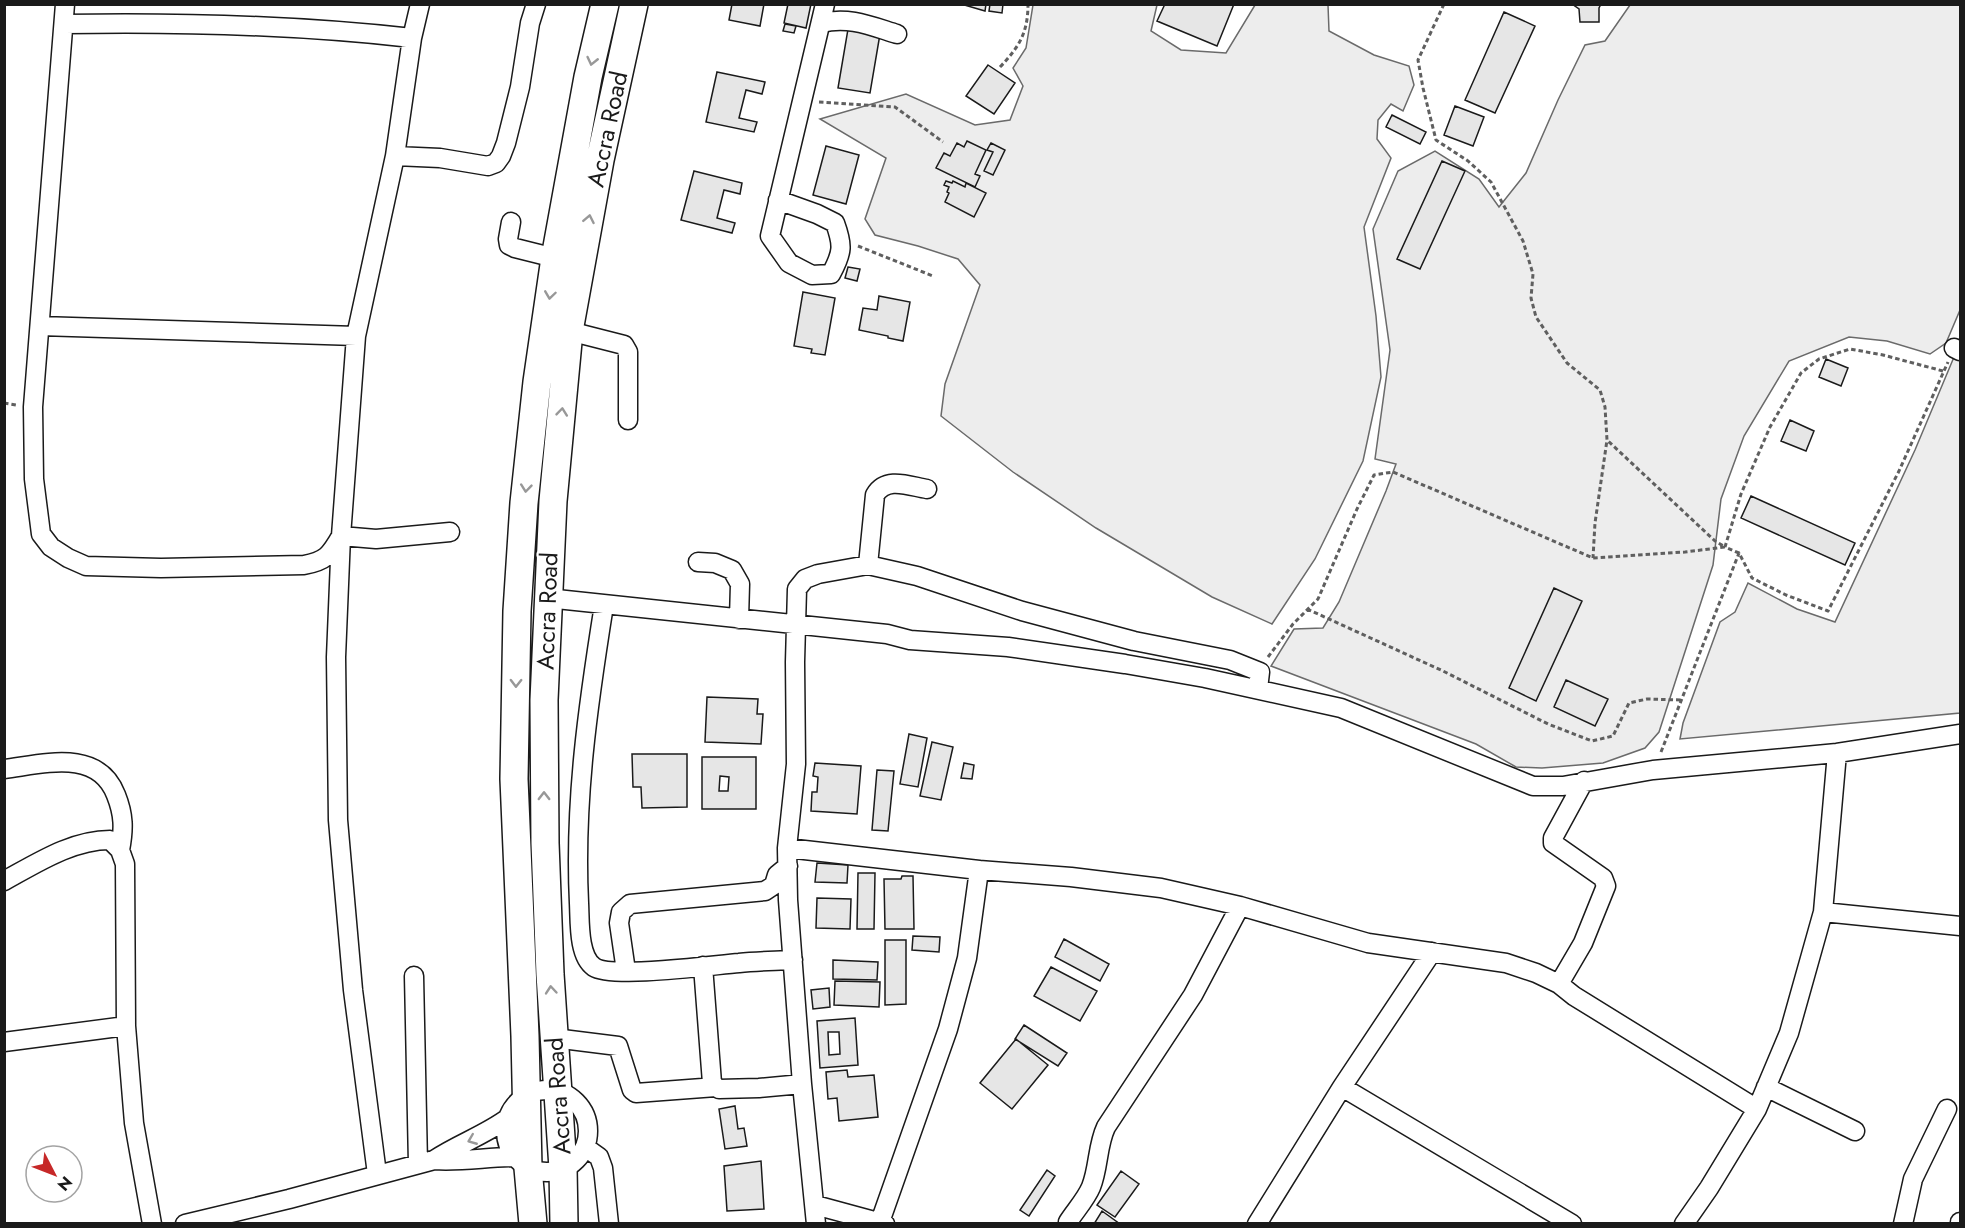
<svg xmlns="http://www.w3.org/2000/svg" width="1965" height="1228" font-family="Jost,sans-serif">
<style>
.built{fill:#ededed;stroke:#6a6a6a;stroke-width:1.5}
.building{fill:#e6e6e6;stroke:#1a1a1a;stroke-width:1.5;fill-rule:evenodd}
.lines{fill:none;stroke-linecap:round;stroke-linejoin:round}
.minor-casing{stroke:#1a1a1a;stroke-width:21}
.highway-casing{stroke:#1a1a1a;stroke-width:30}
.path{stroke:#5f5f5f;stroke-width:3;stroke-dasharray:4.5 3;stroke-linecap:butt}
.minor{stroke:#fff;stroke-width:18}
.highway{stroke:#fff;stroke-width:27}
.oneway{stroke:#989898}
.labels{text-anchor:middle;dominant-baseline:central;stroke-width:4.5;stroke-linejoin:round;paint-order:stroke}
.street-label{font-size:24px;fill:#1a1a1a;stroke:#fff}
</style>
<rect width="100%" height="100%" fill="#fff"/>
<path class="built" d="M1033 5H1157L1151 31 1181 50 1226 53 1255 5H1328L1329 31 1374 55 1409 66 1414 85 1403 111 1391 104 1378 120 1377 139 1391 158 1364 227 1376 316 1381 377 1363 461 1315 559 1272 624 1212 597 1096 528 1013 472 941 416 945 384 980 285 958 259 918 246 875 235 865 219 886 158 820 119 906 94 975 125 1010 120 1023 86 1013 68 1026 48Z
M1630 5H1960V310L1946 343 1930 354 1887 341 1849 337 1789 361 1744 436 1721 499 1713 565 1659 732 1645 748 1603 763 1542 768 1516 767 1476 744 1271 666 1294 629 1323 628 1339 602 1386 491 1396 464 1375 459 1390 350 1373 229 1398 171 1435 151 1479 179 1499 207 1526 173 1558 100 1585 45 1605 41Z
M1960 354V713L1680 739 1683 723 1720 622 1735 612 1748 583 1797 609 1835 622 1915 450 1954 357Z"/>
<path class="building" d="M732 4H764L760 26 729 20Z
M788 4H811L806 28 784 23Z
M961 4H986L985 11Z
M990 4H1003L1002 13 989 11Z
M1165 4H1234L1217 46 1157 21Z
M1572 4H1601L1599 8V22H1580L1579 9Z
M1504 12 1535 26 1495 113 1465 100Z
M785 24 796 26 794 33 783 31Z
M848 29 880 34 870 93 838 88Z
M988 65 1015 83 994 114 966 96Z
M717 72 765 82 762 94 746 90 739 118 757 122 754 132 706 122Z
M1455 106 1484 117 1473 146 1444 135Z
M1392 115 1426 132 1420 144 1386 127Z
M967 141 986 150 975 174 980 176 975 187 936 168 944 153 950 156 957 143 964 147Z
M991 143 1005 150 993 175 984 171 993 152 987 150Z
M826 146 859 155 846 204 813 195Z
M1442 161 1465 171 1420 269 1397 259Z
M694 171 742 183 740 194 724 190 717 218 735 223 732 233 681 220Z
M946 181 952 183 953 181 965 187 966 183 986 193 974 217 945 202 949 193 947 192 949 187 944 185Z
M848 267 860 269 857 281 845 278Z
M803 292 835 298 825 355 811 353 812 349 794 346Z
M879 296 910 302 903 341 888 338V336L859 330 863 308 877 310Z
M1826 359 1848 368 1841 386 1819 377Z
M1790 420 1814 431 1806 451 1781 441Z
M1751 496 1855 543 1845 565 1741 518Z
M1554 588 1582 601 1536 701 1509 688Z
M1566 680 1608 699 1595 726 1554 707Z
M707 697 758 699 757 714H763L761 744 705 742Z
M909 734 927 738 918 787 900 784Z
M932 742 953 747 941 800 920 796Z
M632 754H687V807L642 808 641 787H633Z
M702 757H756V809H702ZM720 776 729 777 728 791H719Z
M815 763 861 766 857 814 811 811 812 792H817L818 777 813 776Z
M964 763 974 765 972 779 961 778Z
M877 770 894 771 888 831 872 830Z
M817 863 848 865 847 883 815 882Z
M858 873H875L874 929H857Z
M902 876H913L914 929H885L884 879H901Z
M817 898 851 899 850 929 816 928Z
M913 936 940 937 939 952 912 950Z
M1064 939 1109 964 1100 981 1055 957Z
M885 940H906V1004L885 1005Z
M833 960 878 962 877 980 833 979Z
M1051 967 1097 991 1080 1021 1034 996Z
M835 981 880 982 879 1007 834 1005Z
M829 988 830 1007 813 1009 811 990Z
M855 1018 858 1065 820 1068 817 1021ZM828 1032H839L840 1054 829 1055Z
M1024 1025 1067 1053 1058 1066 1015 1039Z
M1016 1039 1048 1065 1012 1109 980 1083Z
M847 1070 848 1077 874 1075 878 1117 839 1121 837 1098 828 1099 826 1072Z
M735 1106 738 1129 744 1128 747 1146 725 1149 719 1109Z
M761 1161 764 1209 727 1211 724 1166Z
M1047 1170 1055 1176 1029 1216 1020 1210Z
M1121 1171 1139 1184 1115 1217 1097 1205Z
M1102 1211 1120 1224H1094Z"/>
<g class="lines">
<defs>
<path id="minor" d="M65 4 33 407 34 479 41 534 51 547 68 558 86 566 161 568 304 565C326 561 330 555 341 536L356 336 395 156 412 38 420 4
M821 23C849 16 871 26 897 34
M64 24C180 22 296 25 412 38
M395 156 440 158 488 166 496 163 501 156 506 143 520 87 530 23 536 4
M778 200 817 214 835 223C843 245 843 252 831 274L812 275 789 263 770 236 825 4
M511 222 508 239 509 245 515 248 555 258
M40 326 356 336
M569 331 624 345 628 352V420
M1954 348 1960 351
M698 562 715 563 732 570 740 584 739 619
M868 565 875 495C886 476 909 486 927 489
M547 598 887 634 910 640 1008 647 1125 664 1205 678 1341 708 1533 786H1563L1653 770 1837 753 1960 734
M604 605C588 705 574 802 579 903 580 921 578 956 594 967 612 979 713 965 739 963 757 961 775 961 793 960
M4 769C44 764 98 748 116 795 124 815 124 829 120 850
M787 848 979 870 1071 877 1161 888 1240 906 1368 943 1506 963 1536 973 1559 984 1574 996 1757 1109
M4 881C37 863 72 840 110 840L120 850 125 864 126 1026 134 1123 152 1224
M1823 912 1960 926
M703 966 712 1083 716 1087
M626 971 619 923 621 912 630 904 765 891 774 885 777 875 788 866
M414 976 418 1164
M1559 984 1583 943 1606 886 1603 878 1553 843V838L1584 781
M554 1038 618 1046 632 1090 636 1093 716 1087 719 1089 759 1088 802 1084
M4 1042 126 1026
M1342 1087 1572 1224
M1766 1087 1855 1131
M506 1131a41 41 0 1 1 82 0a41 41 0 1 1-82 0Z
M585 1147 599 1157 603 1168 609 1224
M434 1160C458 1144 485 1135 508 1118
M377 1174 353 990 338 820 336 657 341 536 376 539 450 532
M815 1205 885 1224
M880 1222 948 1029 967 958 979 870
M1068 1222C1075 1211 1086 1199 1091 1187 1099 1167 1097 1146 1106 1127L1193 995 1240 906
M185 1224 289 1199 434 1160C461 1162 488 1157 515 1157
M816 1224 802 1084 788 900 787 848 796 764 795 662 797 589 805 579 818 574 868 565 917 576 1022 611 1134 641 1230 660 1260 672 1258 689
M1257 1224 1342 1087 1432 952
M1684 1224 1709 1188 1757 1109 1789 1033 1823 912 1837 753
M1903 1224 1913 1179 1947 1109
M1960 1224V1222"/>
<path id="highway" d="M533 1224 528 1168 525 1036 514 779 517 611 524 503 537 382 555 258 588 77 605 4
M564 1224 563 1168 550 974 545 843 544 700 553 501 569 331 600 160 634 4"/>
</defs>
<use href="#minor" class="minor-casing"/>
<use href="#highway" class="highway-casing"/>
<path class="path" d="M1444 4 1418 60 1423 88 1436 140 1468 161 1491 182 1523 241 1533 274 1531 298 1536 317 1567 363 1600 390 1605 407 1607 440 1595 523 1593 558
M1000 67C1019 47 1028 33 1028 4
M819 102 895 107 943 142
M858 246 933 276
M1943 371 1883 355 1850 349 1819 359 1801 373 1770 427 1741 494 1725 547 1739 553 1752 578 1786 595 1828 611 1899 471 1948 362
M4 403 16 405
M1307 609 1443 671 1548 724 1592 741 1613 736 1629 703 1647 699 1681 700
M1268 657 1293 624 1318 599 1357 509 1374 475 1393 472 1593 558 1685 552 1725 547 1715 541 1607 440
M1661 752 1739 553"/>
<use href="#minor" class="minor"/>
<use href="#highway" class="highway"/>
</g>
<defs><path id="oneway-chevron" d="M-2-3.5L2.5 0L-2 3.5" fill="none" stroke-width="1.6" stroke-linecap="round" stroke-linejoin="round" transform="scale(1.5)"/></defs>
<g class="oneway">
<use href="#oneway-chevron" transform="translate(592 61) rotate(103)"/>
<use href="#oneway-chevron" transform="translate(589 219) rotate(-79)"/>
<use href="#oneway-chevron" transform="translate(550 295) rotate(98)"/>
<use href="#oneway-chevron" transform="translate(562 412) rotate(-84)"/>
<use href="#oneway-chevron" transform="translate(526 488) rotate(96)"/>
<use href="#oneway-chevron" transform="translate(516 683) rotate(91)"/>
<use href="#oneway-chevron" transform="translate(544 796) rotate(-90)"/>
<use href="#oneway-chevron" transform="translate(551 990) rotate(-95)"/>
<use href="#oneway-chevron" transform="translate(472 1140) rotate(158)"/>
</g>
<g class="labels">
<g class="street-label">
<text transform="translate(607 129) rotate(-78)">Accra Road</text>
<text transform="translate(547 611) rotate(-88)">Accra Road</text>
<text transform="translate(558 1096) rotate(-94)">Accra Road</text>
</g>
</g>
<rect width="1965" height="1228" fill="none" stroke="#1a1a1a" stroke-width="12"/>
<g transform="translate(54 1174) rotate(132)"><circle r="28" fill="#ffffff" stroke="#a3a3a3" stroke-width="1.5"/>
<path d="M0-4.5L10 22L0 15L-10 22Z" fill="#c62828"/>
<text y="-9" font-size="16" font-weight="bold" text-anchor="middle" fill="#1a1a1a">N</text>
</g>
</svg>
